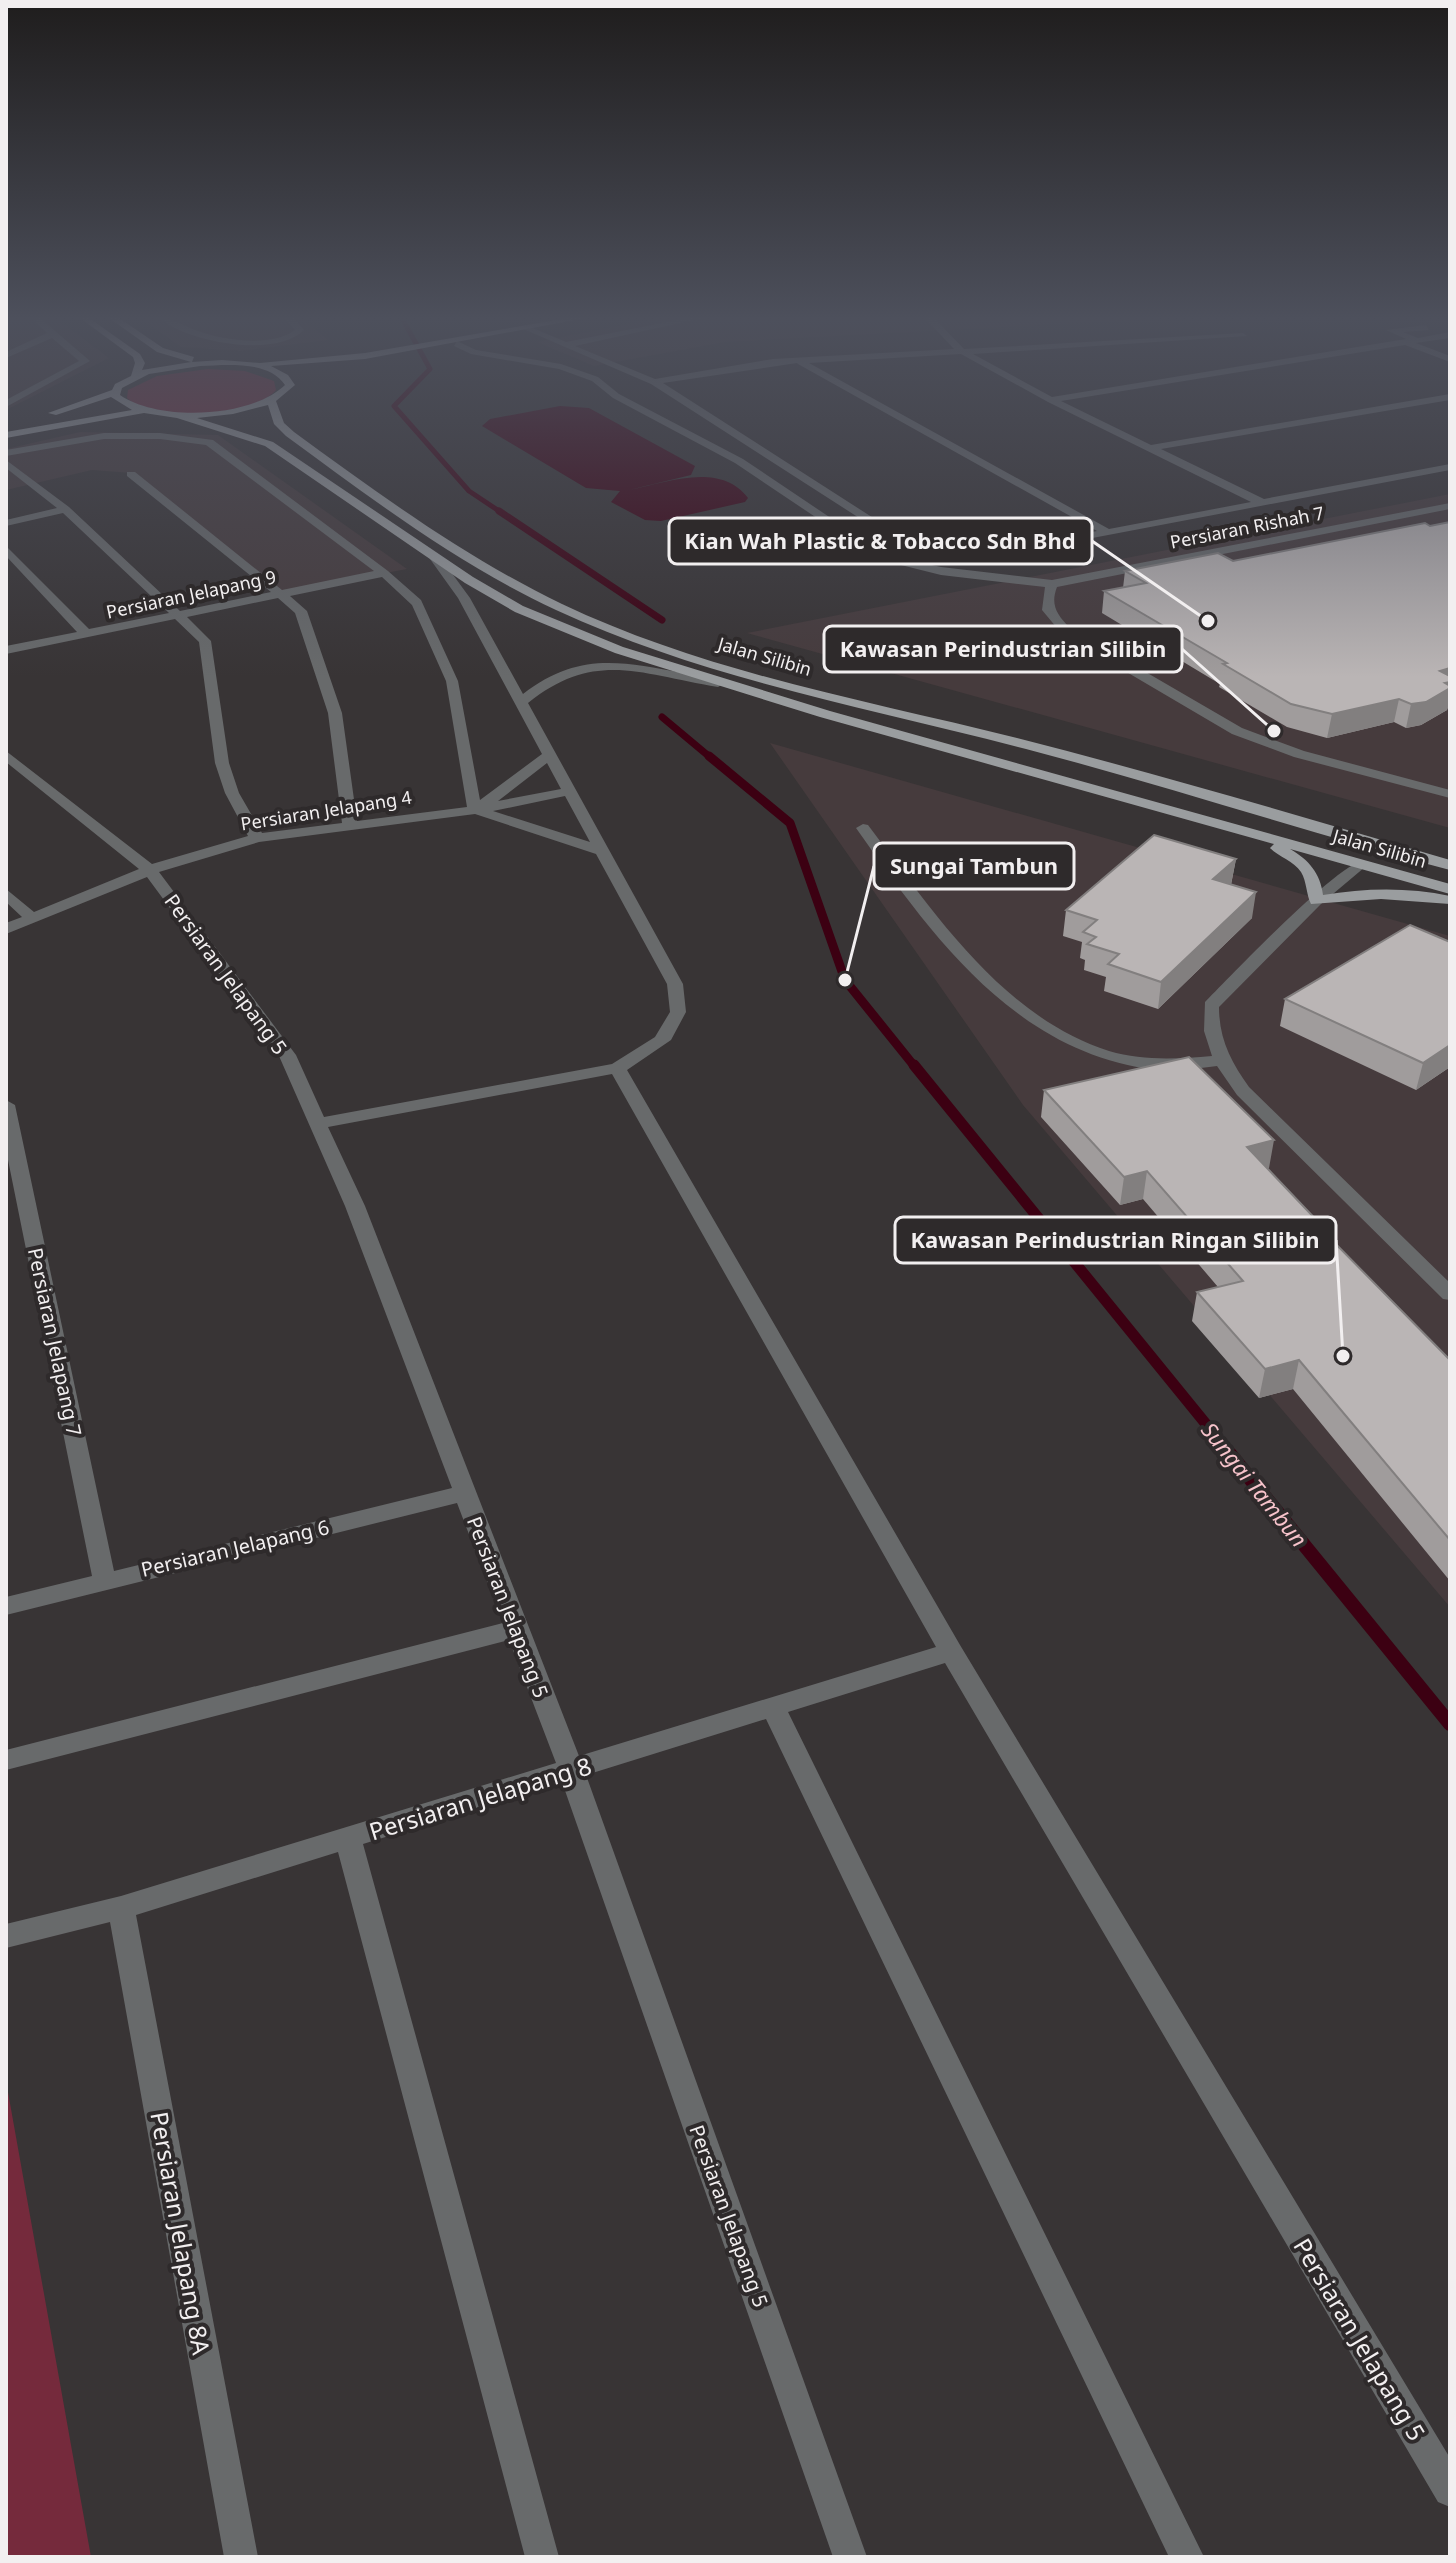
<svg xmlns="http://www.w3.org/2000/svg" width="1456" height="2563" font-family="'Noto Sans',sans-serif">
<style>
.built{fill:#463b3d}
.green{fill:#752a3c}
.water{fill:#3c0012}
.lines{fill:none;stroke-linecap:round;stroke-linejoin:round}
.stream-far4{stroke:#3c0012;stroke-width:5}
.stream-far3{stroke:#3c0012;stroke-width:7}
.stream-far2{stroke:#3c0012;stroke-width:9}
.stream-far1{stroke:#3c0012;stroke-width:11}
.stream{stroke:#3c0012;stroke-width:14}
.minor{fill:#686a6b;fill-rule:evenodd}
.major{fill:#9a9d9f;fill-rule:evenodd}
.wall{fill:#a09c9c}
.shaded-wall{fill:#827f7f}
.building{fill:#bab5b5;stroke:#827f7f;stroke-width:2}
.labels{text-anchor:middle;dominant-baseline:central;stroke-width:8;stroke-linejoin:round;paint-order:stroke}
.far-street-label{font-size:18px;fill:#f2eff0;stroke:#2e2a2b}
.street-label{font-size:20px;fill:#f2eff0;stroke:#2e2a2b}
.water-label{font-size:22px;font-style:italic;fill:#f7c3cb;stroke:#2e2a2b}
.near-street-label{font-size:24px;fill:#f2eff0;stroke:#2e2a2b}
.leader{fill:none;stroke:#f2eff0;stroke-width:3}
.callout-dot{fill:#f2eff0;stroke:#2e2a2b;stroke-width:3}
.callout{fill:#2e2a2b;stroke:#f2eff0;stroke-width:3}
.callout-label{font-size:22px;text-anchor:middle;font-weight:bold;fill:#f2eff0}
</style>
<rect width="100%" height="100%" fill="#383435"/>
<path class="built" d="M6 318H56L109 358 6 410Z
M140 318H302L328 340 241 351 181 347Z
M659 318H1170L725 342 594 366 537 342Z
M80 432 218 435 407 569 274 594 131 473 92 470 6 490V449Z
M1450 494V828L747 633Z
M770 743 1450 936V1607L1023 1105Z"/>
<path class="green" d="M208 369 245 371 274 381 276 390C254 417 153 422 127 398L128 390 157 376Z
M6 2081 91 2557H6Z"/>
<path class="water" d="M560 406 589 408 695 466 691 475 629 490C666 483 720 461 748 498L745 502 661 521 645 520 611 502 620 491 586 488 482 426 490 419Z"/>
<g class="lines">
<path class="stream-far4" d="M402 318 430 369 394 406 469 491 502 513"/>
<path class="stream-far3" d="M499 511 662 620
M662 717 711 758"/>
<path class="stream-far2" d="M709 756 790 823 845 980 915 1067"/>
<path class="stream-far1" d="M914 1065 1232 1456"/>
<path class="stream" d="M1230 1454 1450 1724"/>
<path class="minor" d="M31 318H40L90 361 6 407V400L79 361 52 338 6 358V352L47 333Z
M159 318C172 318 182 325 195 330 222 340 270 348 295 330L285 318H294L304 330C275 359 187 342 159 318Z
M687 318H703L575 346 655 379 773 359 954 349 925 318H934L964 349 1243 333 1247 336 973 354 1052 397 1406 339 1386 330 1426 325 1429 330 1403 332 1418 338 1450 332V338L1416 343 1450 356V362L1405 345 1061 401 1151 445 1450 394V400L1161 449 1264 499 1450 464V470L977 560H941L909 550 651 384 521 328 528 326 566 342ZM961 354 1048 402 1251 502 1109 529 809 363ZM797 363 798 364 1097 531C1038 542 975 564 917 546L663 383Z
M457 341 476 350 561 364 598 377 619 394 743 459 874 547 905 559 941 567 1052 580 1450 503V509L1057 587C1050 605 1057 615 1070 628L1242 728 1304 751 1450 790V798L1294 757 1232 734 1062 634 1042 610 1045 587 941 575 897 564 866 551 735 463 613 398 592 381 559 369 471 354 454 346Z
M104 433H160L213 440 388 571 421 600 458 681 480 800 542 754 458 598 430 559 432 557H440L470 598 523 694C577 652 620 661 683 673 696 676 714 675 724 683L718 687C641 675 596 649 528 703L683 984 686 1012 671 1040 627 1070 960 1645 1450 2458V2507L1438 2502 945 1663 788 1712 1204 2557H1169L766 1719 586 1775 867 2557H833L562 1782 363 1844 559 2557H525L338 1852 136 1915 258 2557H224L110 1922 6 1948V1924L121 1896 556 1763 509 1640 6 1770V1750L503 1623 457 1503 6 1615V1597L92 1576 6 1150V1100L15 1105 114 1571 452 1488 345 1206 279 1056 147 877 6 934V923L22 917 6 902V889L34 912 139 869 6 762V751L152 864 248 836 225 793 215 763 199 642 175 619 6 654V646L77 632 6 556V546L89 629 169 613 63 513 6 526V520L57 508 6 468V460L69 507 180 611 271 592 127 476V472H135L282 590 374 571 206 445 160 439H104L6 456V450ZM382 577 412 605 446 681 467 807 357 821 342 713 307 611 290 596ZM278 598 295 613 328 713 342 823 262 833 239 793 229 763 211 641 187 617ZM547 763 561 789 498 801ZM565 796 590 842 493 811ZM475 814 596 854 667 984 670 1012 655 1037 612 1064 324 1117 296 1055 159 872 259 842ZM612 1074 936 1647 579 1756 365 1206 328 1127Z
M863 824 868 825C932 910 1002 1017 1109 1051 1143 1061 1177 1059 1212 1056L1204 1031 1205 1002C1227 980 1343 857 1365 861V867L1321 904 1219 1007C1219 1039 1231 1062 1249 1087L1450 1283V1300L1443 1299 1237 1095 1217 1066C1198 1068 1175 1072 1156 1070 1015 1053 932 936 856 828Z"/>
<path class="major" d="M80 318H89L140 354 145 363 142 370 191 362 157 352 109 318H119L163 348 194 357 192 362 222 360 260 363 365 353 568 318H586L365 359 271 366 288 375 295 385 276 401 284 423 294 432C379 494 466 558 562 604 705 672 864 700 1017 738 1162 775 1306 818 1450 860V870C1308 833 1168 786 1026 749 868 708 705 679 556 610 459 565 372 499 286 436L274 424 268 405 233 414 197 418 273 442 473 577 523 606 623 647 830 711 1450 884V894L1290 849C1309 860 1320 873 1323 895 1365 888 1408 887 1450 896V904L1381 899 1311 904C1306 894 1307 882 1301 872 1294 861 1279 857 1270 848L1274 844 820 717 615 653 515 612 465 583 265 446 177 418 144 413 6 438V432L132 410 111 397 56 415 48 413 112 390 115 384 131 376 135 363 133 357ZM200 366C225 365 269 360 285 385 251 418 159 422 120 395L122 388 149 374Z"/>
</g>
<path class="wall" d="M1450 522V704H1449L1447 710 1421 725 1406 728 1394 722 1327 738 1287 727 1219 687 1220 684 1102 613 1104 591 1123 588 1125 571 1233 561Z
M1236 859 1231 885 1252 918 1158 1009 1104 991 1106 977 1084 970 1085 960 1080 958 1082 942 1063 936 1066 910Z
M1450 942V1067L1416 1090 1280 1026 1285 999Z
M1044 1090 1269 1168H1267L1323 1231 1450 1360V1581L1293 1389 1259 1398 1192 1321 1197 1292 1218 1287 1143 1199 1120 1205 1041 1117Z"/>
<path class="shaded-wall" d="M1450 668V704H1449L1447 710 1421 725 1406 728 1411 704 1440 671Z
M1399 699 1394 722 1327 738 1332 714Z
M1236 859 1231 884 1209 905 1213 879Z
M1256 892 1252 918 1158 1009 1161 982Z
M1450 1045V1067L1416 1090 1423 1063Z
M1274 1140 1269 1168 1241 1175 1247 1147Z
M1147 1171 1143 1199 1120 1205 1124 1177Z
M1299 1360 1293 1389 1259 1398 1265 1369Z"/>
<path class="building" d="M1450 522V668L1440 671 1450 676V682L1445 683 1450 686V688L1426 702 1411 704 1399 699 1332 714 1291 704 1223 664 1227 663 1104 591 1146 583 1125 571 1218 553 1233 561 1425 523 1430 526Z
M1154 835 1236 859 1213 879 1256 892 1161 982 1108 964 1119 954 1087 944 1096 937 1083 932 1097 920 1066 910Z
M1410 925 1450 942V1045L1423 1063 1285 999Z
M1189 1057 1274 1140 1247 1147 1324 1228H1320L1450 1360V1540L1299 1360 1265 1369 1197 1292 1243 1281 1147 1171 1124 1177 1044 1090Z"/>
<linearGradient id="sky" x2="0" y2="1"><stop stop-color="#1f1d1d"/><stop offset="0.47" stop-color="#4d505c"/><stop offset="1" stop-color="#4d505c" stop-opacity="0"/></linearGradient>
<rect width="1456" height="677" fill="url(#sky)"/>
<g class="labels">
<g class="far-street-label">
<text transform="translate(1247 527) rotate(-11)">Persiaran Rishah 7</text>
<text transform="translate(191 594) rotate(-12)">Persiaran Jelapang 9</text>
<text transform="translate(765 656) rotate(16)">Jalan Silibin</text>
<text transform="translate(326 810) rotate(-9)">Persiaran Jelapang 4</text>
<text transform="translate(1380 848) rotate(16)">Jalan Silibin</text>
</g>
<g class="street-label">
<text transform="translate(226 974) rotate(54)">Persiaran Jelapang 5</text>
<text transform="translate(55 1342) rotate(78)">Persiaran Jelapang 7</text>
<text transform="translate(235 1548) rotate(-13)">Persiaran Jelapang 6</text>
<text transform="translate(508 1607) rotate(69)">Persiaran Jelapang 5</text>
<text transform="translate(729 2216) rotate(70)">Persiaran Jelapang 5</text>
</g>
<g class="water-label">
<text transform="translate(1255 1484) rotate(51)">Sungai Tambun</text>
</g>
<g class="near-street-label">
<text transform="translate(480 1798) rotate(-17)">Persiaran Jelapang 8</text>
<text transform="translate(181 2233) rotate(80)">Persiaran Jelapang 8A</text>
<text transform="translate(1360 2339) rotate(59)">Persiaran Jelapang 5</text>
</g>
</g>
<path class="leader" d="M1208 621L1092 541M1274 731L1182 649M845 980L874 866M1343 1356L1336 1240"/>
<g class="callout-dot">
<circle cx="1208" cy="621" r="8"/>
<circle cx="1274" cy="731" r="8"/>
<circle cx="845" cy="980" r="8"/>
<circle cx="1343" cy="1356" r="8"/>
</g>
<g class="callout">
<rect x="669" y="518" width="423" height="46" rx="8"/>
<rect x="824" y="626" width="358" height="46" rx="8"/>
<rect x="874" y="843" width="200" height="46" rx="8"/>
<rect x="895" y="1217" width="441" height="46" rx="8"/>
</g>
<g class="callout-label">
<text x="880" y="549">Kian Wah Plastic &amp; Tobacco Sdn Bhd</text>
<text x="1003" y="657">Kawasan Perindustrian Silibin</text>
<text x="974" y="874">Sungai Tambun</text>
<text x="1115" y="1248">Kawasan Perindustrian Ringan Silibin</text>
</g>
<rect width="1456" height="2563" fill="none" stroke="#f2eff0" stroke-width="16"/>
</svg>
